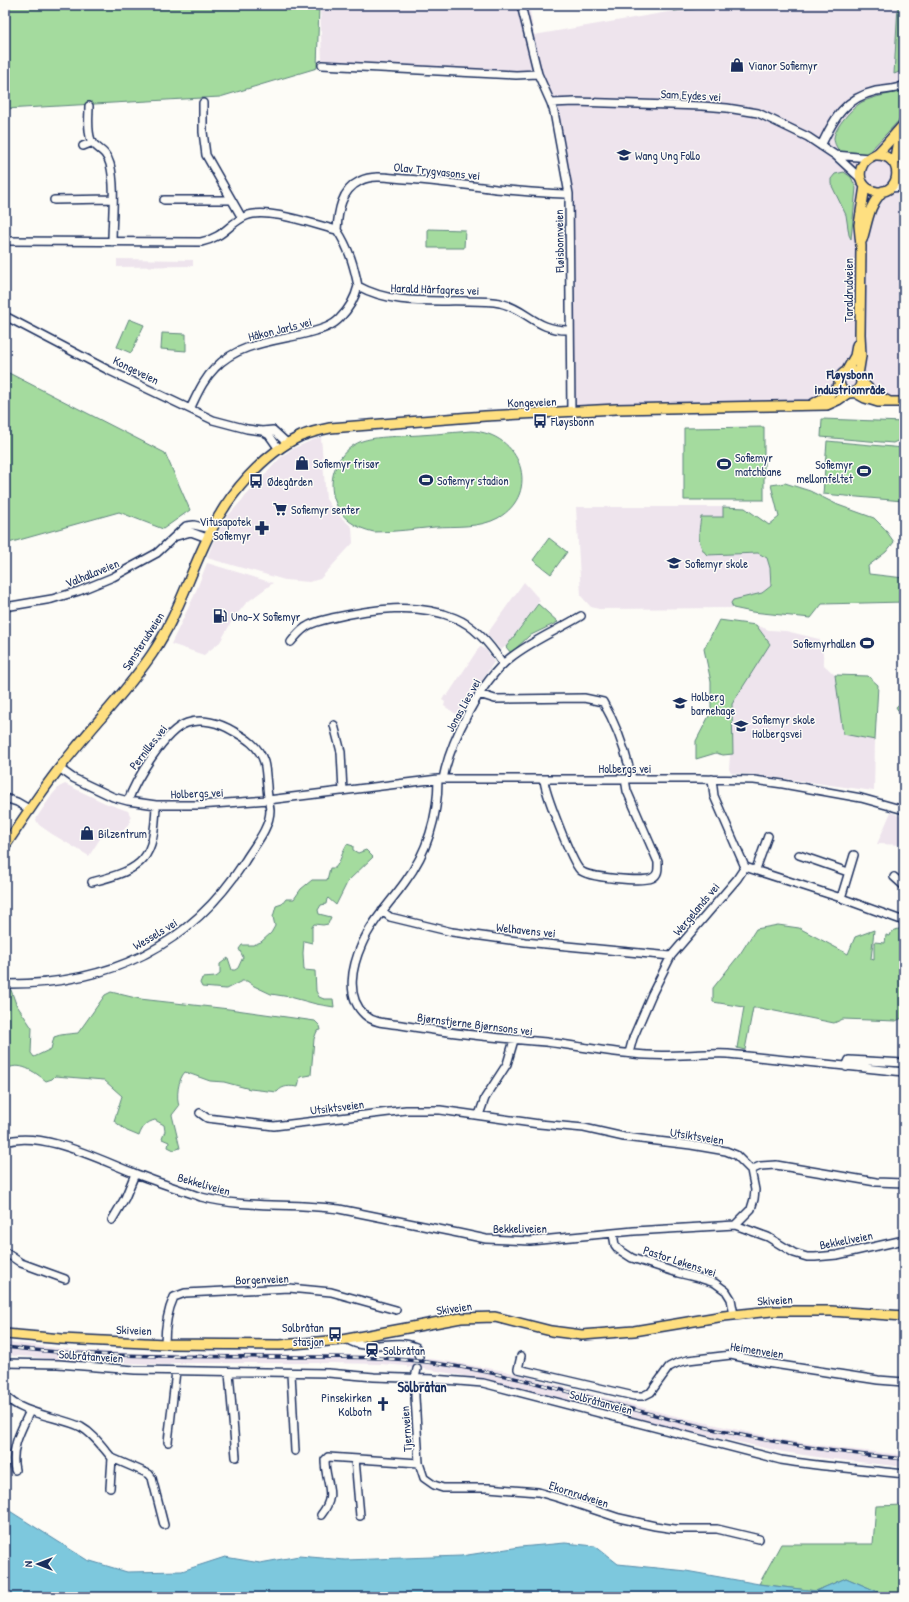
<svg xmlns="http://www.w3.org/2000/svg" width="909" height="1602" font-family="'Patrick Hand',sans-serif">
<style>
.built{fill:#eee4ed}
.green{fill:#a4db9e;stroke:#60857e}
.water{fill:#7dc8dd;stroke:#568baa}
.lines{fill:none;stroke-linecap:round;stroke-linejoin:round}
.minor-tunnel{stroke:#d0d3d8;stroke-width:7;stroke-dasharray:7 3.5;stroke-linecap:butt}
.minor-casing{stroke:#1b2f5e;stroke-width:10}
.major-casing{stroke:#1b2f5e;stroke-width:12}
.minor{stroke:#fdfcf7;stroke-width:7}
.major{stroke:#fedf80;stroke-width:9}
.rail-casing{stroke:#1b2f5e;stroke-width:3.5}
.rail{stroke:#fdfcf7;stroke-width:2;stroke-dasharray:6;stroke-linecap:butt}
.labels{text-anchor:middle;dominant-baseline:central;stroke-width:3;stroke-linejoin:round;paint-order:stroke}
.poi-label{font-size:12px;fill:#1b2f5e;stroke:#fdfcf7;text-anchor:start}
.street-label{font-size:12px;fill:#1b2f5e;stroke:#fdfcf7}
.neighbourhood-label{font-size:13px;font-weight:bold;fill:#1b2f5e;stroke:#fdfcf7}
.quarter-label{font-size:14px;font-weight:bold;fill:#1b2f5e;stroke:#fdfcf7}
</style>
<rect width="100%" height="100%" fill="#fdfcf7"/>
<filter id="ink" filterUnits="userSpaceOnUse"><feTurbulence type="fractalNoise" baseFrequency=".025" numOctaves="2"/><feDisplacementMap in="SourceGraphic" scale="8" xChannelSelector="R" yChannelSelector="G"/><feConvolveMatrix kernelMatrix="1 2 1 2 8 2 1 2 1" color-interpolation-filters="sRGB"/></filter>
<g filter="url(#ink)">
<path class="built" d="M320 5H529L534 35 674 11 712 7 714 5H899L894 74 904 70V396L569 409 570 218 554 112 538 74 346 66 322 62Z
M117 259 193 260V266L117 267Z
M321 437 326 499 334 511 352 527 353 543 320 579 309 582 285 580 207 558 213 543 226 518 280 458 292 449 315 439Z
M576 507H723V517L707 555 758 553 767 558 770 568 771 586 762 593 731 603 733 608 599 609 591 607 581 596Z
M207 563 273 583 246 603 232 621 220 642 204 655 171 644 194 596Z
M524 582 540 600 506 646 501 650 487 634Z
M719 620 756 625 769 630 786 631 819 639 822 645 824 665 835 675 868 676 878 685 875 740 874 791 758 775 731 773 729 769 730 755 716 753 696 759V741L711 712V682L704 649Z
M480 646 487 651 494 662 459 716 444 706 445 702 442 700 445 695 447 696Z
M904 715V802L900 801 902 717Z
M65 784 105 803 128 811 131 817 130 822 120 835 105 831 89 856 52 834 39 825 36 820 37 817 52 795 59 787Z
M891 812 904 818V845L877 844Z
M5 1342 75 1350 131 1353 353 1355 407 1358V1356L439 1360 505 1371 671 1415 784 1440 846 1449 904 1455V1467L824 1458 784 1452 669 1427 503 1383 437 1371 410 1367 407 1368V1366L381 1364 329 1363H171L170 1365 84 1361 5 1355Z"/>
<path class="green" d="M5 5H319L317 68 220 97 5 109Z
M675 5H714L712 7 674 11Z
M898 5H904V70L894 74Z
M904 91V115L868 153 856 158 840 153C838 149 834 144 834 138 835 127 852 108 862 102 875 96 890 94 904 91Z
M844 172 851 177 856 188 851 239 849 235 846 215 831 184V179L835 174Z
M428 229 465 230 464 248H428Z
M129 319 144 325 131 353 117 347Z
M162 333 186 334V351L161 349Z
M5 371 165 453 190 510 163 529 119 512 5 544Z
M822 419 904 422V438L893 443 821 437Z
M764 427V500H684V428Z
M471 431C521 432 542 493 498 518 480 528 455 526 435 527 415 529 394 532 374 532 356 528 341 519 335 501 326 478 338 450 362 441 374 437 389 437 401 436 425 435 448 433 471 431Z
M827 441 904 448 903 501 823 494Z
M785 483 810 491 838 505 874 518 884 528 894 542 886 552 868 566 869 574 904 578V602L822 604 811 618 752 612 733 608 731 603 733 600 762 593 771 586 770 568 767 558 758 553 707 555C696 544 699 531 701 517H723V507L745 508 769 525 779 517 771 485Z
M549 538 567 552 551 574 533 560Z
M538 604 558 622 529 636 511 653 506 647Z
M719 620 756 625 770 644 732 704 733 754 723 755 716 753 696 759V741L711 712V682L704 649Z
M835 675 868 676 878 685 875 740 843 734Z
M904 700V715L902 717 896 707Z
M347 844 353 846V850L358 853 366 850 373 857 348 881 336 905 328 898 327 899 326 904 321 905 318 910 319 914 331 917 328 924 323 925 314 924 312 927V943L304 941 303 953 304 970 315 971 316 991 319 997 324 999H333L334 1007 316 1004 290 997 271 994 254 986 247 981H242L226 989 202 987 200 983 202 978 216 977 220 974V964L228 958 232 970H235L238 968 243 957 239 949 242 945H253L261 942 271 933 275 926 273 917 276 906 282 904 286 899H294L301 889 312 880H327L330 868H335C341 861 342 852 347 844Z
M778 925 799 928 848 954 855 937 874 930 871 959 874 960V942L885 943 886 935 890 936C891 930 899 928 904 929V1017L896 1021 843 1019 834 1023 760 1008H753L745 1050 737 1048 744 1007 713 1002V988L740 954 756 929Z
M5 988 11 990 16 1004 32 1028 31 1053 34 1057 51 1049 54 1037C61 1034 70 1034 78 1033L105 995 111 992 140 999 229 1009 315 1021 320 1026 321 1030 317 1031 314 1039 311 1075 300 1077 298 1087C290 1086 283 1085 277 1092L250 1089 224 1082 210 1081 185 1072C178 1079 176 1097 179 1106L172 1115 180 1148 174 1150 168 1147 169 1142 162 1139 165 1131 164 1125 155 1120C147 1122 142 1127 139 1136L127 1131 114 1121 122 1096 104 1080 55 1076 52 1079 46 1081C35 1072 19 1060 5 1070V1013L7 1012C7 1004 5 997 5 988Z
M904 1505V1597H890L846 1578 816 1591 759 1584 781 1544H873L876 1506Z"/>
<path class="water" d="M5 1508 87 1560 127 1572 182 1571 225 1557 260 1563 299 1556 345 1560 461 1556 520 1547 565 1543 595 1546 618 1564 686 1571 759 1584 816 1591 846 1578 890 1597H5Z"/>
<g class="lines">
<path class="minor-tunnel" d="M417 1369 419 1357"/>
<defs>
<path id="minor" d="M521 5 538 74 551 103 554 112 569 194 571 412
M322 65 516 75 538 74
M203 103V132L206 155 242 218
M551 103 575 102 702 106 727 108 758 113 808 137 835 155 861 179
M89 106C89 116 87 130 91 140 96 150 105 148 110 164 116 186 112 219 112 242
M83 146 93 142
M821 146C834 118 845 98 876 91 885 89 896 90 904 85
M835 155 869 158
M890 188 904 187
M54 200 112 199
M164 200H231
M337 230C338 212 341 190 360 181 373 174 391 178 405 179 436 181 466 185 496 189 520 191 545 194 569 194
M5 241 201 242C225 237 228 224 246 216 267 207 315 225 337 230 349 248 354 266 358 286 392 305 432 300 469 301 479 301 490 301 500 303 529 310 535 331 570 330
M5 316 110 371 213 420 247 429 262 431 273 430 287 443
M190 409C197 395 203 380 215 368 238 343 277 341 308 333 319 330 332 327 340 318 349 309 355 298 358 286
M262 431 269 435 279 449
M177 536 191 532 207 538
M5 607 52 599 79 591 113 577 157 553 186 526 194 525 211 529
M291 642C295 637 300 631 306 627 313 622 323 620 332 618 371 609 417 602 455 618 475 626 492 647 503 664
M479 694 495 699 584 698 603 702C617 726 626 752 632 779
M334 725 341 752 343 791
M59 768 73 778 113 797 128 801 156 805H199L268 800 438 779H697L754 780 783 784 861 798 904 810
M438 779C438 818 428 851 405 882 390 903 372 921 362 944 352 966 345 997 365 1015 375 1024 389 1023 401 1025 449 1033 497 1038 546 1042 579 1046 612 1053 646 1055 673 1057 701 1053 728 1054L904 1072
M443 779C450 742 480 682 510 658 531 641 558 630 581 616
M544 779C544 791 572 862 580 870 587 878 643 882 652 878 659 875 658 868 658 862L627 791 625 779
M5 798 17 802 29 809
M799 855 848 872
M745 867 841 898 904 921
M756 869 768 836
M894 877 904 886
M92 882C145 869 154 859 156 805
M841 898 854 855
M382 911 390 917 452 932 525 942 671 956
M5 984C108 985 189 948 245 861 254 846 270 828 270 810 269 802 267 793 267 786 266 778 266 769 264 762 259 746 246 738 233 731 220 723 202 718 187 723 165 730 135 781 128 801
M629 1053 633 1038 652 994 671 956 737 879 745 867 714 796 712 779
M846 1067 849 1060 904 1063
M200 1113 207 1118 274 1126 406 1110H440L539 1124 584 1128 624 1137 691 1145 726 1151 736 1155 751 1170 755 1190 754 1199 751 1209 735 1225
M479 1115 485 1098 507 1064 514 1040
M5 1142C42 1130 100 1160 134 1173 156 1182 179 1189 201 1197 248 1209 292 1202 339 1209L458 1233 486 1239 530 1241 634 1231 735 1225 768 1237 794 1253 807 1257H815L837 1255 904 1240
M751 1170 760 1166 776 1165 876 1182 904 1183
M112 1220 125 1198 135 1174
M613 1234 615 1245 618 1249 632 1258 678 1273 699 1278 715 1283 726 1291 731 1299 734 1315
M5 1252 21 1263 65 1279
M347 1339C369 1354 393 1337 416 1347L419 1357
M165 1344C165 1328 167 1312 174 1297L185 1293 289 1288 331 1292 396 1310
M521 1356 518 1369 634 1396H643L651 1392 669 1367 677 1363 688 1360 731 1355 767 1363 878 1380 904 1382
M5 1363 58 1364 135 1370 328 1373 374 1377 433 1379 483 1383 781 1460C822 1467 863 1469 904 1474
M417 1369 415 1378V1397L419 1463 424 1478 434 1485 443 1488H488L538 1492 559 1498 619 1518 655 1526 675 1529H717L759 1539
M229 1372 236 1457
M291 1373 295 1451
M5 1395C19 1414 61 1417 81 1427 94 1434 103 1448 112 1458L110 1488
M168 1442 176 1371
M112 1458 149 1474 152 1478 164 1525
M355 1459 360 1516
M15 1470C10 1449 21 1430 30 1411
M321 1515C338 1494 325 1483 325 1460L328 1457 419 1463"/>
<path id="major" d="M876 155C904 154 903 193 877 192 871 191 865 188 862 182 858 174 861 163 869 158 873 155 876 155 879 152 888 143 896 133 904 124
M894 163 897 146 904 132
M862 240C868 221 868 206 883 191
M839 382a11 11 0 1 1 22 0a11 11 0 1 1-22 0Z
M846 372 855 356 857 345
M858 375 861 356 860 334 861 246 859 225 865 186
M861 381 874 394 888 401
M854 392 865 398 878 402H904
M813 404 829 395 840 385
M5 846C27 813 49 780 74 750 100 718 129 688 152 654 178 616 190 572 211 531 228 495 264 453 301 436 311 432 320 430 330 428L485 416 616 409 827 405 838 400 848 393
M5 1334 62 1339 165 1344 280 1345 342 1340 461 1318 495 1317 551 1331 582 1335 634 1331 724 1316 772 1311H831L904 1316"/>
</defs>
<use href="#minor" class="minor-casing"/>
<use href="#major" class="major-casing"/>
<use href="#minor" class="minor"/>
<use href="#major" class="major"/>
<defs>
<path id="rail" d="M5 1347C96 1358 187 1356 279 1357 331 1357 383 1356 434 1363 516 1374 595 1400 674 1420 750 1439 826 1452 904 1459"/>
</defs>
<use href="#rail" class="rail-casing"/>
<use href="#rail" class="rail"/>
</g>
</g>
<defs>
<symbol id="shop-bare" viewBox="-9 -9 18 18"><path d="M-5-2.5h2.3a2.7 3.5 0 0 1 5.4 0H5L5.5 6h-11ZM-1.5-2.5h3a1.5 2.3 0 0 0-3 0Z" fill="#1b2f5e" stroke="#fdfcf7" stroke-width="2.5" paint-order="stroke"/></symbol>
<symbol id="school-bare" viewBox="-9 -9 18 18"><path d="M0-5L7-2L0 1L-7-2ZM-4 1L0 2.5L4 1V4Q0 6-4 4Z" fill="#1b2f5e" stroke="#fdfcf7" stroke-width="2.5" paint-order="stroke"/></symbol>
<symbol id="bus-bare" viewBox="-9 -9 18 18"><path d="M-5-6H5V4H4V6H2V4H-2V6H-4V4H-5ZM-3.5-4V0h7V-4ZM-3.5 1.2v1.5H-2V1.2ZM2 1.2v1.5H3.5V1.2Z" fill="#1b2f5e" stroke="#fdfcf7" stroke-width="2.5" paint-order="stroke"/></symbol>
<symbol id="stadium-bare" viewBox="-9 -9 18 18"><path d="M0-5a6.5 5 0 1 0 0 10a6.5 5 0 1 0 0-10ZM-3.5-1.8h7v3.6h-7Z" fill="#1b2f5e" stroke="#fdfcf7" stroke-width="2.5" paint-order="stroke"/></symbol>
<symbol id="supermarket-bare" viewBox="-9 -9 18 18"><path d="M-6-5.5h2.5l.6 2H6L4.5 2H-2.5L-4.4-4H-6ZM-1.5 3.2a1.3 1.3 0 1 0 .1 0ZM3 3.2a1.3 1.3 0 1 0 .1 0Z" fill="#1b2f5e" stroke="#fdfcf7" stroke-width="2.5" paint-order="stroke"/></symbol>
<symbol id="pharmacy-bare" viewBox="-9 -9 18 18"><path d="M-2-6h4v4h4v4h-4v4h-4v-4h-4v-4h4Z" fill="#1b2f5e" stroke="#fdfcf7" stroke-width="2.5" paint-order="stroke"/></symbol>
<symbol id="fuel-bare" viewBox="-9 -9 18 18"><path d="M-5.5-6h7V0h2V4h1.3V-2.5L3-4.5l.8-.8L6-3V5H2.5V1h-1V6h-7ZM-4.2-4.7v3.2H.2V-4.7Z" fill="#1b2f5e" stroke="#fdfcf7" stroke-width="2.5" paint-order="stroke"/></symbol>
<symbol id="station-bare" viewBox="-9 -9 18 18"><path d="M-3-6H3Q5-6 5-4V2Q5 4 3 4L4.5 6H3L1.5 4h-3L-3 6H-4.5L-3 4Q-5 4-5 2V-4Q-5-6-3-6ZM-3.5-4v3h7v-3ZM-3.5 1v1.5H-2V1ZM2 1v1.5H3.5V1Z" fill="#1b2f5e" stroke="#fdfcf7" stroke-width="2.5" paint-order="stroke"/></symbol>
<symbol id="church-bare" viewBox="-9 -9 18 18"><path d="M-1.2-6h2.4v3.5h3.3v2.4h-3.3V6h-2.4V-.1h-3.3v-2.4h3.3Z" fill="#1b2f5e" stroke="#fdfcf7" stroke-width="2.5" paint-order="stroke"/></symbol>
</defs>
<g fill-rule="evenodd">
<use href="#shop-bare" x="727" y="55" width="20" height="20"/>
<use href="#school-bare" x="614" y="145" width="20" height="20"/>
<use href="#bus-bare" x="530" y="411" width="20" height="20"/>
<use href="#shop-bare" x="292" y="453" width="20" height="20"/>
<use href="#stadium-bare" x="714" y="454" width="20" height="20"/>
<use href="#stadium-bare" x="854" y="461" width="20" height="20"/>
<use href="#stadium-bare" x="416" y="470" width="20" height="20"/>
<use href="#bus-bare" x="246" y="471" width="20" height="20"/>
<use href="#supermarket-bare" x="270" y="499" width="20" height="20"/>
<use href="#pharmacy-bare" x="252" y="518" width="20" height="20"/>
<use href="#school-bare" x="664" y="553" width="20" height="20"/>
<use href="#fuel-bare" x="210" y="606" width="20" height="20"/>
<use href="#stadium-bare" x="857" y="633" width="20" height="20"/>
<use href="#school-bare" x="670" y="693" width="20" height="20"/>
<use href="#school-bare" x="731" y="716" width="20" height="20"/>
<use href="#shop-bare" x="77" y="823" width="20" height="20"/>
<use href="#bus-bare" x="325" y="1324" width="20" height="20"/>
<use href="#station-bare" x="362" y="1340" width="20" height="20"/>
<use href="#church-bare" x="373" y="1394" width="20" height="20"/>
</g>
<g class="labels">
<g class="poi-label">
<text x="748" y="65">Vianor Sofiemyr</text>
<text x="635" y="155">Wang Ung Follo</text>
<text x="551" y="421">Fløysbonn</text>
<text x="735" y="457">Sofiemyr<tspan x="735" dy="14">matchbane</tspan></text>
<text x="313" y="463">Sofiemyr frisør</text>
<text x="853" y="464" text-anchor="end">Sofiemyr<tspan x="853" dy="14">mellomfeltet</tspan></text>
<text x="437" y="480">Sofiemyr stadion</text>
<text x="267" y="481">Ødegården</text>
<text x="291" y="509">Sofiemyr senter</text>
<text x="251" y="521" text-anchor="end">Vitusapotek<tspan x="251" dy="14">Sofiemyr</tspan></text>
<text x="685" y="563">Sofiemyr skole</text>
<text x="231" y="616">Uno-X Sofiemyr</text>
<text x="856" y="643" text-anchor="end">Sofiemyrhallen</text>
<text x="691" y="696">Holberg<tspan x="691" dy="14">barnehage</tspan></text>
<text x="752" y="719">Sofiemyr skole<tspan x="752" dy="14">Holbergsvei</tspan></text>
<text x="98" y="833">Bilzentrum</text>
<text x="324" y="1327" text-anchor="end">Solbråtan<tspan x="324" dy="14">stasjon</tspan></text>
<text x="383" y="1350">Solbråtan</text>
<text x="372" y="1397" text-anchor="end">Pinsekirken<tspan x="372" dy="14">Kolbotn</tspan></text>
</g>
<g class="street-label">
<text transform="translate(691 95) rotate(3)">Sam Eydes vei</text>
<text transform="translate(437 171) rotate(6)">Olav Trygvasons vei</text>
<text transform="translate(559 241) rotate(-91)">Fløisbonnveien</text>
<text transform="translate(435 289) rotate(2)">Harald Hårfagres vei</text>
<text transform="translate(848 290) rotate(-90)">Taraldrudveien</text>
<text transform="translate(280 329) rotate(-14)">Håkon Jarls vei</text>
<text transform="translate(136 370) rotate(26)">Kongeveien</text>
<text transform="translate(532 402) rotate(-2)">Kongeveien</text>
<text transform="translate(92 573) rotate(-22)">Valhallaveien</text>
<text transform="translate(143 641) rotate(-57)">Sønsterudveien</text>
<text transform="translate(463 705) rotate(-61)">Jonas Lies vei</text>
<text transform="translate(148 747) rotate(-52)">Pernilles vei</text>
<text x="625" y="768">Holbergs vei</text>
<text transform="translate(197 793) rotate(-2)">Holbergs vei</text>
<text transform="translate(696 909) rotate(-50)">Wergelands vei</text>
<text transform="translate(526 930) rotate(6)">Welhavens vei</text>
<text transform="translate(155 934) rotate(-31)">Wessels vei</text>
<text transform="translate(475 1024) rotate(7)">Bjørnstjerne Bjørnsons vei</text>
<text transform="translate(337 1107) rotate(-7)">Utsiktsveien</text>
<text transform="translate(697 1136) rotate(9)">Utsiktsveien</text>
<text transform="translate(204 1184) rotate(16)">Bekkeliveien</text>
<text x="520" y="1228">Bekkeliveien</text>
<text transform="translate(846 1240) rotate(-11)">Bekkeliveien</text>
<text transform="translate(680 1261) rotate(18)">Pastor Løkens vei</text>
<text transform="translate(262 1279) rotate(-2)">Borgenveien</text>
<text transform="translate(775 1300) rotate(-3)">Skiveien</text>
<text transform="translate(454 1308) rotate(-8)">Skiveien</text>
<text transform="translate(134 1330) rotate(2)">Skiveien</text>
<text transform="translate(757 1350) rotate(9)">Heimenveien</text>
<text transform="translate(91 1356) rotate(4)">Solbråtanveien</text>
<text transform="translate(601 1402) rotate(15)">Solbråtanveien</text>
<text transform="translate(406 1429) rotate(-94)">Tjernveien</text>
<text transform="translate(579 1494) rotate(18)">Ekornrudveien</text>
</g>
<g class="neighbourhood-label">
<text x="850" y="374">Fløysbonn<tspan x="850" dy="15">industriområde</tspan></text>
</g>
<g class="quarter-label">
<text x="422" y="1386">Solbråtan</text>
</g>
</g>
<rect width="909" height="1602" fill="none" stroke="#fdfcf7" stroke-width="20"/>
<rect x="10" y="10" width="889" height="1582" fill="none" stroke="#1b2f5e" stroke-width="1.5" filter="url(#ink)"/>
<g transform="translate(38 1564) rotate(270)" stroke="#fdfcf7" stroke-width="3" paint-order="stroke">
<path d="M0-3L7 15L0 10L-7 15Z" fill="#1b2f5e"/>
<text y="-6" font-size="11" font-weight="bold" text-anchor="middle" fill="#1b2f5e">N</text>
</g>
</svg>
